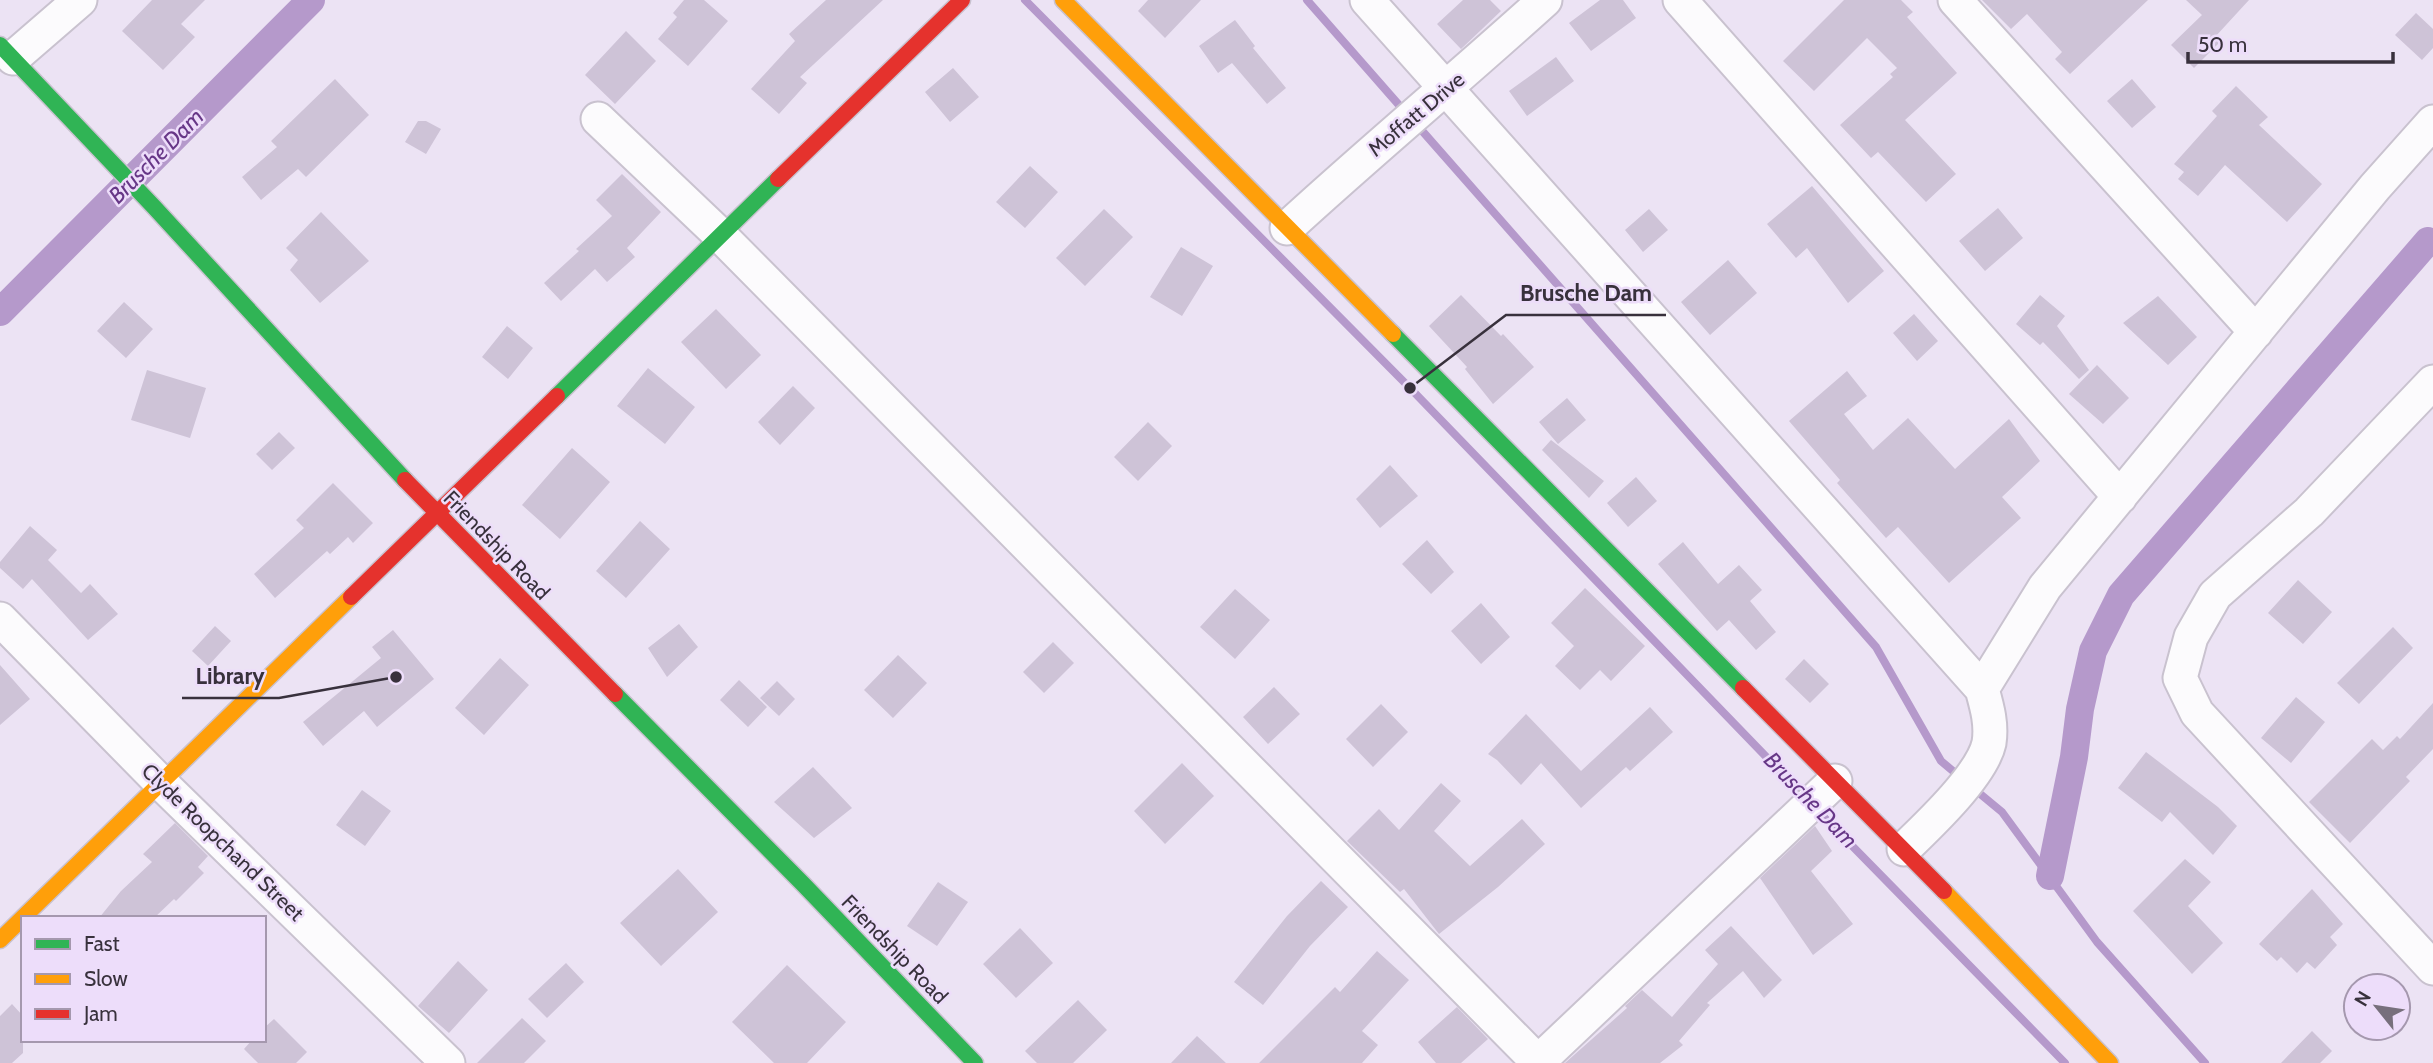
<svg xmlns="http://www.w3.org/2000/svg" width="2433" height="1063" font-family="Cabin,sans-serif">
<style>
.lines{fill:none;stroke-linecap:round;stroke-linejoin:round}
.stream{stroke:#b599cb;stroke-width:8}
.canal{stroke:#b599cb;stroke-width:28}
.building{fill:#cec3d7}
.street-casing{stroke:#c9c2cf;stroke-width:37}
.fast-casing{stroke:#c9c2cf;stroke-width:19}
.slow-casing{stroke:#c9c2cf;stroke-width:19}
.jam-casing{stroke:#c9c2cf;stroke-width:19}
.street{stroke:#fcfbfd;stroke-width:33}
.fast{stroke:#30b455;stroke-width:16}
.slow{stroke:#ff9f0a;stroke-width:16}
.jam{stroke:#e5322d;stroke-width:16}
.labels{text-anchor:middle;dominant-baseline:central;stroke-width:5;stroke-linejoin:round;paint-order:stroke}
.street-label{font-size:21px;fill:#38313c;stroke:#edddfa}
.water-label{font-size:23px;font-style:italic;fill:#673787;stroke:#edddfa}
.leader{fill:none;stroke:#38313c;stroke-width:2.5}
.callout-dot{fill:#38313c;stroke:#edddfa;stroke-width:2.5}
.callout-label{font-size:23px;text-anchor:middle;font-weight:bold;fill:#38313c;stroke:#edddfa;stroke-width:5;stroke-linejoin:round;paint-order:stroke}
</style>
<rect width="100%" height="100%" fill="#ece3f4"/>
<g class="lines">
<path class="stream" d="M1025 0 1410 388 1806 798
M1307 0 1406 113
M1417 125 1876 647 1941 761 1960 777
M1973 788 2002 812 2097 942 2205 1063
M1815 808 2065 1063"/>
<path class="canal" d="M0 312 311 0
M2050 876 2074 757 2080 709 2093 651 2121 595 2428 241"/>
</g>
<path class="building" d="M152 0H205L181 24 195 37 163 70 122 31Z
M684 0H704L728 21 688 66 658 39 677 17 673 13Z
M826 0H883L800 77 807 83 779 114 751 89 795 41 789 34Z
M1148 0H1201L1165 38 1138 11Z
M1463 0H1490L1501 11 1461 49 1437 24Z
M1600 0H1623L1636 18 1591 51 1569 23Z
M1844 0H1901L1913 12 1907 17 1957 73 1905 120 1956 174 1926 202 1878 152 1871 158 1840 125 1893 77 1890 74 1897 68 1867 38 1814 91 1783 61Z
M1982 0H2148L2070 74 2055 59 2062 52 2027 14 2011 29Z
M2186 0H2249L2215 37 2220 42 2194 68 2171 45 2202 15Z
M2416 13 2433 29V48L2422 60 2395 35Z
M1235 20 1255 46 1253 48 1286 88 1267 104 1232 63 1218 73 1199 46Z
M626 31 656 61 615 104 585 75Z
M1556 57 1574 81 1527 116 1509 91Z
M953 68 979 97 950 122 925 92Z
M335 79 369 115 306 177 298 169 261 200 242 177 277 147 271 141Z
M2132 79 2156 107 2132 128 2107 101Z
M2236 86 2268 117 2259 125 2322 184 2287 222 2225 165 2198 196 2178 179 2184 172 2174 164 2217 116 2212 111Z
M418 121H426L441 129 426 154 405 142Z
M1030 166 1058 192 1025 228 996 202Z
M622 174 661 212 627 248 635 257 607 282 595 269 561 301 544 283 579 251 576 249 612 216 596 200Z
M1812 186 1884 271 1848 303 1807 248 1796 258 1767 224Z
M1998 208 2023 238 1985 271 1959 241Z
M1104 209 1133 237 1085 286 1056 258Z
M1649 209 1668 230 1643 252 1625 230Z
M321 212 369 261 320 303 290 270 298 260 286 248Z
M1181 247 1213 266 1182 316 1150 297Z
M1728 260 1757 293 1710 335 1681 302Z
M1461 295 1501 336 1503 334 1534 367 1493 404 1465 369 1467 367 1429 326Z
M2040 295 2065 316 2057 326 2089 370 2079 379 2043 342 2040 345 2016 324Z
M2158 296 2197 337 2168 365 2123 323Z
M124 302 153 329 126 358 97 331Z
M716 309 761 355 726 389 681 342Z
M1914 314 1938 341 1917 361 1893 333Z
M507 326 533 348 508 379 482 357Z
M2097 365 2129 398 2103 424 2069 394Z
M648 368 695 407 665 444 617 406Z
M147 370 206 388 190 438 131 420Z
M1847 371 1867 396 1844 414 1873 450 1908 418 1955 469 2009 419 2040 461 2002 497 2021 518 1949 583 1898 527 1886 538 1837 483 1840 480 1789 421Z
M793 386 815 408 780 445 758 422Z
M1567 398 1586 420 1558 444 1539 422Z
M1148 422 1172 446 1138 481 1114 457Z
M279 432 295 448 272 470 256 454Z
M1551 440 1604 481 1589 498 1542 450Z
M572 448 610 482 560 539 522 505Z
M1390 465 1418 496 1380 528 1356 499Z
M1636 477 1657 501 1628 527 1607 503Z
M333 483 373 523 353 543 348 537 330 554 327 551 275 598 254 574 304 528 296 520Z
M640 521 670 549 626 598 596 571Z
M30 526 57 550 48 560 81 593 90 584 118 614 88 640 32 579 23 589 0 568V562Z
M1427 540 1454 572 1431 594 1402 564Z
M1683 542 1718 584 1739 565 1762 590 1750 601 1776 632 1756 650 1729 620 1717 631 1658 564Z
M2298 580 2332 612 2303 644 2268 613Z
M1585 588 1645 646 1611 681 1600 670 1580 690 1555 666 1574 646 1551 623Z
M1235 589 1270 620 1235 659 1200 627Z
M1481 603 1510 637 1481 664 1451 631Z
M679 624 698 647 667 677 648 648Z
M215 626 231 641 208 666 192 651Z
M2393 627 2413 648 2359 704 2337 683Z
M393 630 434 679 377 727 364 711 323 746 303 722 381 658 372 647Z
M1053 642 1074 663 1044 693 1023 672Z
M898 655 927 683 893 718 864 690Z
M500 658 529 685 484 735 455 708Z
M1804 659 1829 684 1810 703 1785 679Z
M0 665 30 699 0 725Z
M739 680 767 707 748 727 720 700Z
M777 681 795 699 779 716 760 698Z
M1274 687 1300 714 1268 744 1243 717Z
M2296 697 2325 722 2291 763 2261 738Z
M2433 703V749L2406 777 2410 781 2350 843 2309 802 2372 739 2383 750 2397 736 2400 739Z
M1381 704 1408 732 1373 767 1346 739Z
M1650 707 1673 732 1630 771 1626 767 1581 808 1541 763 1521 785 1497 760 1488 754 1526 714 1581 771Z
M2146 752 2218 807 2237 826 2213 855 2170 812 2162 822 2118 788Z
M1182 763 1214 796 1165 844 1134 811Z
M813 767 852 808 814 838 774 802Z
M1441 783 1461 801 1434 831 1470 866 1522 819 1545 844 1498 887 1439 934 1404 889 1400 892 1347 841 1379 809 1399 830Z
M362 790 391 811 365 846 336 825Z
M175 823 208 856 198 867 204 873 176 901 174 899 154 918H99L121 891 152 862 143 854Z
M1815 826 1832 851 1811 871 1853 924 1813 955 1760 878Z
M2185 859 2211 882 2188 906 2223 943 2192 974 2133 911Z
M678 869 718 912 661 966 620 923Z
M1321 881 1348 907 1310 946 1263 1005 1234 982 1287 916Z
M938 882 968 902 937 946 907 926Z
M2312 889 2343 924 2330 937 2337 945 2315 969 2307 962 2297 973 2281 957 2277 961 2259 944Z
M1731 926 1782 980 1764 998 1743 971 1707 1003 1710 1005 1679 1041 1683 1045 1660 1063H1565L1627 1008 1625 1006 1642 990 1672 1017 1718 964 1705 950Z
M1020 928 1053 963 1016 998 983 964Z
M1377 951 1409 980 1362 1031 1378 1045 1362 1063H1259L1335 987 1340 992Z
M458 961 488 990 449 1033 418 1006Z
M566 963 584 982 547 1018 528 999Z
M787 965 846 1022 807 1063H774L732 1022Z
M1078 1000 1107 1030 1073 1063H1037L1025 1051Z
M12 1004 23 1016V1053L12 1063H0V1016Z
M1457 1007 1488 1039 1461 1063H1436L1418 1042Z
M522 1018 546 1041 524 1063H477Z
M274 1019 307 1052 296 1063H258L244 1049 252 1040H264V1028Z
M2312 1031 2332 1051 2320 1063H2281Z
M1197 1036 1226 1063H1171Z"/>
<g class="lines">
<defs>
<path id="street" d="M1367 0 1982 689
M1680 0 2120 497
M1955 0 2256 332
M13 58 80 0
M598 119 720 235 1539 1063
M1287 228C1372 150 1460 77 1545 0
M2433 382 2309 512 2215 595 2191 637 2180 678 2197 713 2433 968
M0 619 161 783 448 1063
M1904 849C1929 825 1982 775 1989 743 1992 724 1987 707 1982 689L2045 587 2375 187 2433 122
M1537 1063 1835 781"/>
<path id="fast" d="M0 45 154 207 405 480
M1393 334 1743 688
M557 396 778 179
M615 694 803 884 975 1063"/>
<path id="slow" d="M1063 0 1393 334
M1944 891 2110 1063
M0 940 351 597"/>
<path id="jam" d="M778 179 962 0
M405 480 615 694
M351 597 557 396
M1743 688 1944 891"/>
</defs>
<use href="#street" class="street-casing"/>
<use href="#fast" class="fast-casing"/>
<use href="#slow" class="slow-casing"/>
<use href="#jam" class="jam-casing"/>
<use href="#street" class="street"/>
<use href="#fast" class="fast"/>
<use href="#slow" class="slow"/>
<use href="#jam" class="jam"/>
</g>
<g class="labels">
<g class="street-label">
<text transform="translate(1416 114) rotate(-40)">Moffatt Drive</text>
<text transform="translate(497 545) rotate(46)">Friendship Road</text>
<text transform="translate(223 842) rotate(44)">Clyde Roopchand Street</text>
<text transform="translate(895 949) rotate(46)">Friendship Road</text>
</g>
<g class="water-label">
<text transform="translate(156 156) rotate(-45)">Brusche Dam</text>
<text transform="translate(1811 800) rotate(46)">Brusche Dam</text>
</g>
</g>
<path class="leader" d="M1410 388L1506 315H1666M396 677L279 698H182"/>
<g class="callout-dot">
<circle cx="1410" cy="388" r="7"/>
<circle cx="396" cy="677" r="7"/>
</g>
<g class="callout-label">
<text x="1586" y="301">Brusche Dam</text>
<text x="230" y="684">Library</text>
</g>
<rect x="21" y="916" width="245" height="126" fill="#edddfa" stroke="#a598ae" stroke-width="2"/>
<rect x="35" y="939" width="35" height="10" fill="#30b455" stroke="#a598ae" stroke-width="2"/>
<text x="84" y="951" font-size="21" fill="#38313c">Fast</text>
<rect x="35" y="974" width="35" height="10" fill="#ff9f0a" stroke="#a598ae" stroke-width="2"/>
<text x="84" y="986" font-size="21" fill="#38313c">Slow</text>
<rect x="35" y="1009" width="35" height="10" fill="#e5322d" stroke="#a598ae" stroke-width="2"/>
<text x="84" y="1021" font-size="21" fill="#38313c">Jam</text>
<g transform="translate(2377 1007) rotate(300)"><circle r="33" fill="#edddfa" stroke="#a598ae" stroke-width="2"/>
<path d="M0-5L12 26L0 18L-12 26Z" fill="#776f7c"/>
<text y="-10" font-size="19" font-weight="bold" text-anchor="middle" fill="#38313c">N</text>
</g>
<path d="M2188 52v10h205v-10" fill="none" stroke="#38313c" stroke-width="3.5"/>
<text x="2198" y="52" font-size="21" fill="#38313c" stroke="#edddfa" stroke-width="5" paint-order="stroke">50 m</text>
</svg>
